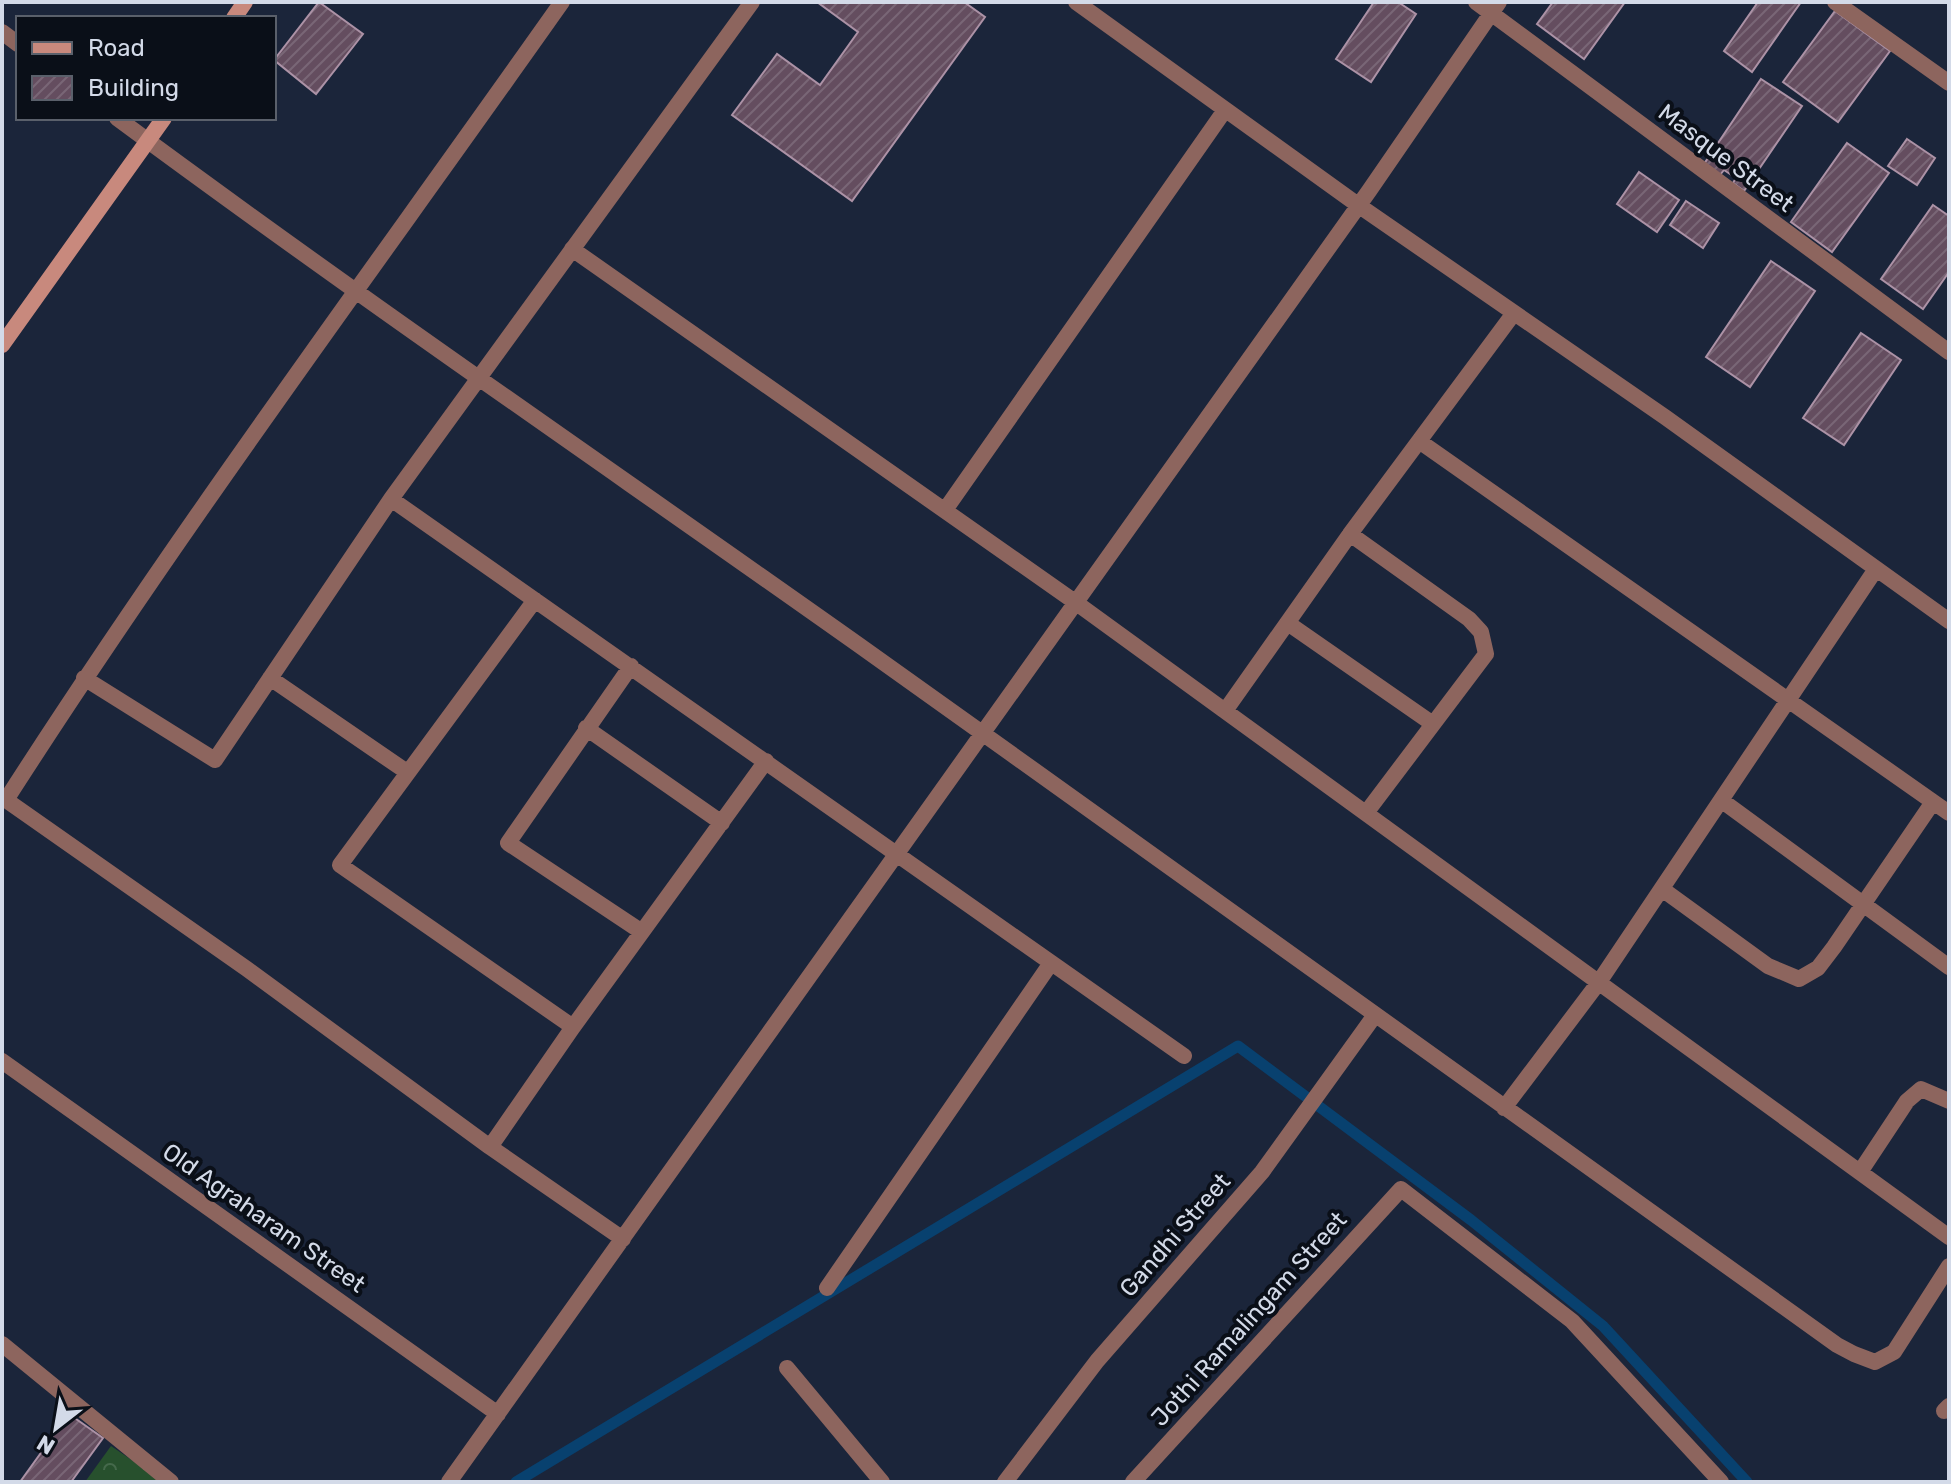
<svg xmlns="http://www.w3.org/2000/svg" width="1951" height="1484" font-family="Rubik,sans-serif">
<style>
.park{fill:url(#park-crowns)}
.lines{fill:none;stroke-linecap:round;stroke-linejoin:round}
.stream{stroke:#08416f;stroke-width:11}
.building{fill:url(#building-hatch);stroke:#ac92a6;stroke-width:2}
.street{stroke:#8d655e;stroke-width:16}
.secondary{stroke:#c8897d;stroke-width:16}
.labels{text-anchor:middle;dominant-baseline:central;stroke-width:8;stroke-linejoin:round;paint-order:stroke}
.street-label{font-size:24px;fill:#d3dae8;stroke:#0a0f18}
</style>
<defs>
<pattern id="park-crowns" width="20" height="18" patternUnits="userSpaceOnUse" patternTransform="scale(2)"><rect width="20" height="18" fill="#27502d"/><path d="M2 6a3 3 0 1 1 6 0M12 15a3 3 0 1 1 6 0" fill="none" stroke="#45694b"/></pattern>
<pattern id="building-hatch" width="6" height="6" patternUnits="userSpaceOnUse" patternTransform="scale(2)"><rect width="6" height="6" fill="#644d5f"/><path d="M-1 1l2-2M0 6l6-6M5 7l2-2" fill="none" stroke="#796676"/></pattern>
</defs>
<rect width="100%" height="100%" fill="#1b253a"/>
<path class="park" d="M111 1446 164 1482H85Z"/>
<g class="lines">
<path class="stream" d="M516 1482 1238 1046 1471 1220 1603 1326 1747 1482"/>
</g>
<path class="building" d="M319 2 363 34 316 94 274 60Z
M817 2H964L985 17 852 201 732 115 777 54 820 85 858 32Z
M1374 2H1398L1416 14 1371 82 1336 59Z
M1553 2H1625L1584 59 1537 24Z
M1758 2H1801L1752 72 1724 51Z
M1835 11 1890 51 1838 122 1783 82Z
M1761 79 1802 106 1744 191 1733 183 1736 178 1724 170 1720 175 1704 164Z
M1907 139 1935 158 1917 185 1888 166Z
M1847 143 1889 173 1832 252 1791 222Z
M1639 172 1679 200 1657 232 1617 204Z
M1686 201 1719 223 1703 248 1670 225Z
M1933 205 1949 216V272L1923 309 1881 279Z
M1771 261 1815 291 1750 387 1706 357Z
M1861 333 1901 360 1844 445 1803 418Z
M69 1414 103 1438 71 1482H20Z"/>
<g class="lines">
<path class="street" d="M562 2C375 267 181 527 6 800L247 969 490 1147 623 1239
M1076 2 1358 205 1665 417 1949 621
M1476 2 1949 352
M1835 2 1949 83
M2 32 18 44
M117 118C364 301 619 475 870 653 1193 883 1514 1116 1837 1345L1854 1354 1875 1362 1894 1352 1949 1266
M572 249 1075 602 1949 1237
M1419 441 1949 813
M391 499 1184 1056
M945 510 1225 110
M1350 534 1469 619 1481 632 1486 654 1366 813
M535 600 340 865 573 1027
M1289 624 1433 724
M631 666 508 843 642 932
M84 678 215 760 391 499 752 2
M270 678 407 772
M1225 711 1350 534 1514 313
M586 728 722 823
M1721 800 1949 967
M1662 889 1768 966 1799 979 1818 968 1834 947 1933 802
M2 1061 498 1414
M1504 1108 1599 982 1876 569
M490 1147 573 1027 766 761
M1860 1172 1907 1101 1921 1089 1949 1101
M827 1288 1051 963
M2 1344 171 1482
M787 1368 882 1482
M1944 1411 1949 1406
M449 1482 1369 191 1499 2
M1005 1482 1097 1361 1262 1172 1375 1015
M1133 1482 1401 1189 1572 1321 1721 1482"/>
<path class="secondary" d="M234 18 245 2
M2 345 164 118"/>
</g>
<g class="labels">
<g class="street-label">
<text transform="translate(1726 158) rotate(37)">Masque Street</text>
<text transform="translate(264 1218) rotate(35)">Old Agraharam Street</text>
<text transform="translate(1175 1235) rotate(-49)">Gandhi Street</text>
<text transform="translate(1249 1319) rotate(-48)">Jothi Ramalingam Street</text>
</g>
</g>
<rect width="1951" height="1484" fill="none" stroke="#d3dae8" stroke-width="8"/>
<rect x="16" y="16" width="260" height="104" fill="#0a0f18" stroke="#5a606b" stroke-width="2"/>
<rect x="32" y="42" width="40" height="12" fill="#c8897d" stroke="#5a606b" stroke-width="2"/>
<text x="88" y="56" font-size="24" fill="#d3dae8">Road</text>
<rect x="32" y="76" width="40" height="24" fill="url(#building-hatch)" stroke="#5a606b" stroke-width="2"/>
<text x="88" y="96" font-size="24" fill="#d3dae8">Building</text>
<g transform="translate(56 1428) rotate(211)" stroke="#0a0f18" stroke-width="6" paint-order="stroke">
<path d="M0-6L14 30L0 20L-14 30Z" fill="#d3dae8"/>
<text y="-12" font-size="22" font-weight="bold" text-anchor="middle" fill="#d3dae8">N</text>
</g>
</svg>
